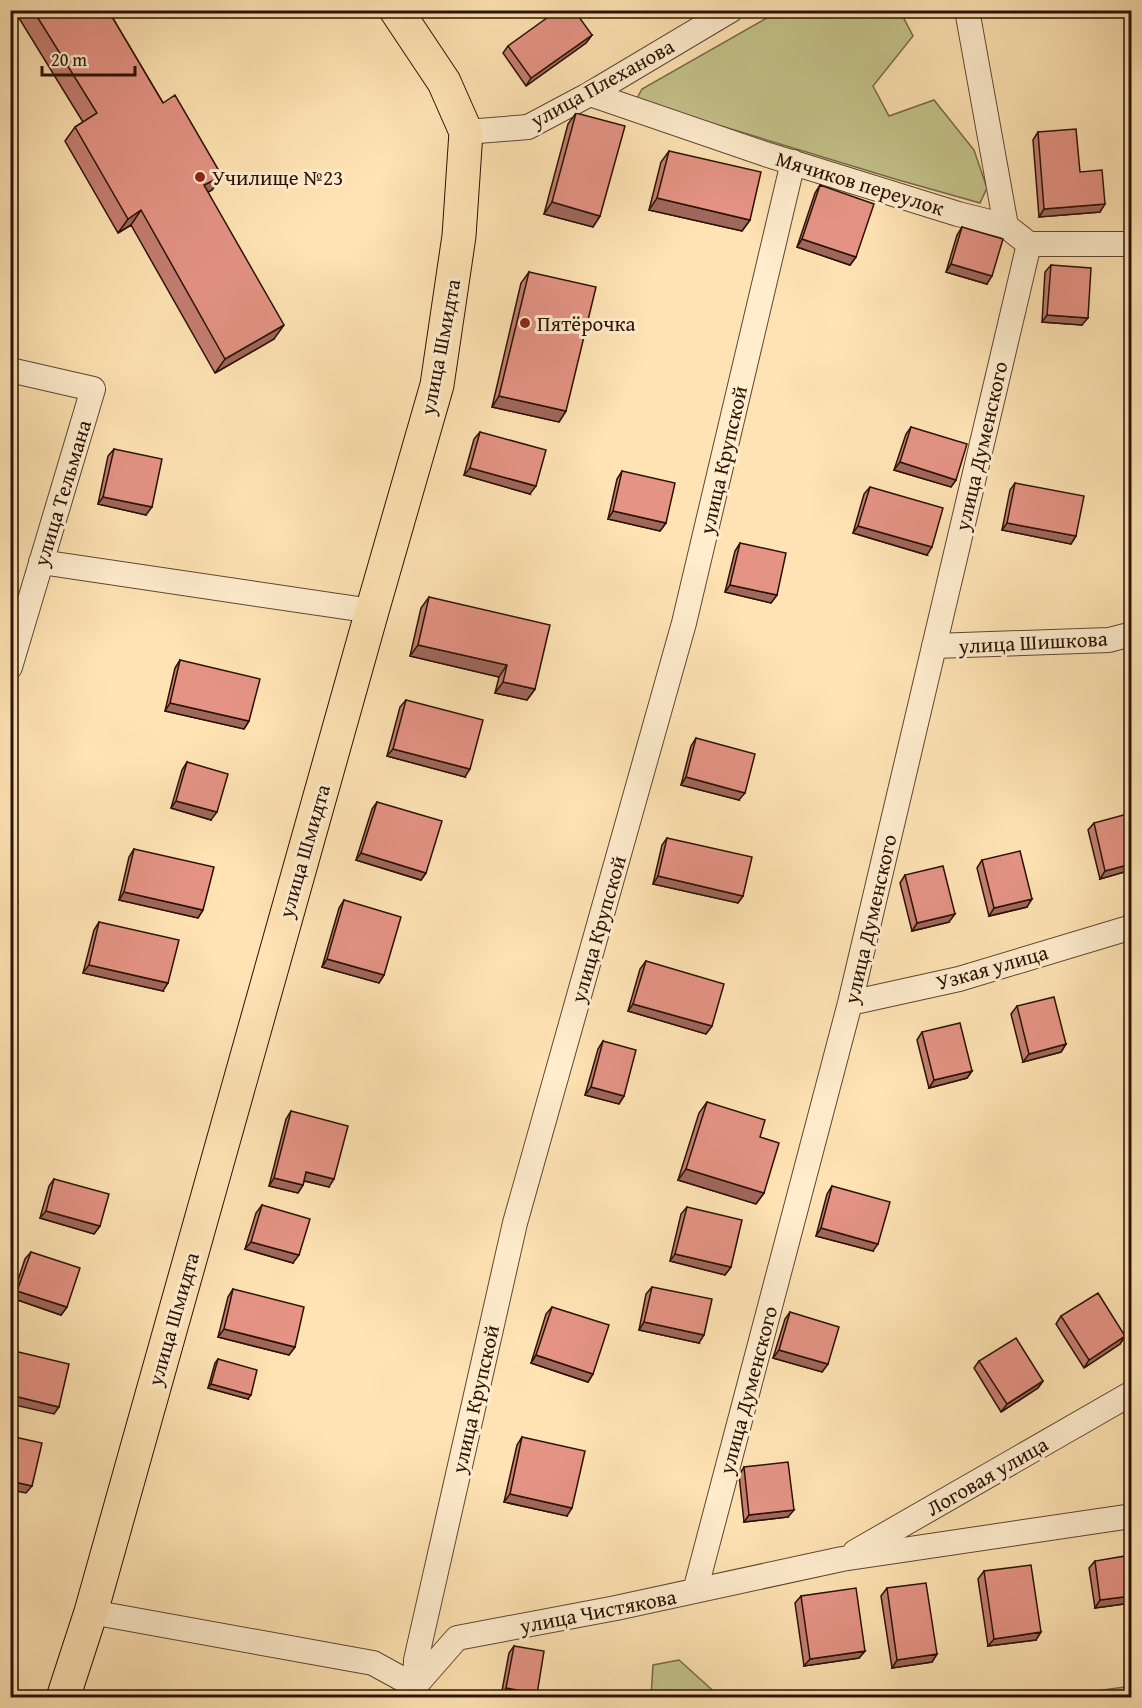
<svg xmlns="http://www.w3.org/2000/svg" width="1142" height="1708" font-family="'Gentium Book Plus',serif">
<style>
.green{fill:#c4c38b;stroke:#776a48;stroke-width:1.5}
.lines{fill:none;stroke-linecap:round;stroke-linejoin:round}
.minor-casing{stroke:#5f4630;stroke-width:26}
.primary-casing{stroke:#2a1204;stroke-width:35}
.minor{stroke:#ffedce;stroke-width:24}
.primary{stroke:#ffe3b4;stroke-width:33}
.wall{fill:#c57e72;stroke:#2a1204;stroke-width:1.5}
.shaded-wall{fill:#a0675d;stroke:#2a1204;stroke-width:1.5}
.building{fill:#e59385;stroke:#2a1204;stroke-width:1.5}
.poi-dot{fill:#8f2418;stroke:#ffedce;stroke-width:2}
.labels{text-anchor:middle;dominant-baseline:central;stroke-width:6;stroke-linejoin:round;paint-order:stroke}
.street-label{font-size:21px;fill:#2a1204;stroke:#ffedce}
.poi-label{font-size:21px;fill:#2a1204;stroke:#ffedce;text-anchor:start}
</style>
<rect width="100%" height="100%" fill="#ffe3b4"/>
<filter id="stains"><feTurbulence type="fractalNoise" baseFrequency=".00333" numOctaves="4"/><feColorMatrix values="0 0 0 0 .2 0 0 0 0 .09 0 0 0 0 .02 0 0 0 .5 -.17"/></filter>
<radialGradient id="worn" r=".72"><stop offset=".6" stop-color="#630" stop-opacity="0"/><stop offset="1" stop-color="#630" stop-opacity=".3"/></radialGradient>
<path class="green" d="M779 11H900L913 36 873 86 889 116 934 100 974 150 987 188 980 203 895 179 636 100 642 89Z
M679 1660 720 1697H651L653 1665Z
M1131 1686V1697H1053Z"/>
<g class="lines">
<defs>
<path id="minor" d="M967 10 1006 226
M590 94 765 154 958 214 1006 226 1029 244H1132
M466 132 528 127 590 94 731 10
M10 370 93 389 10 667
M41 562 372 611
M934 646 1109 640 1132 634
M850 1003 959 979 1132 927
M855 1552 1132 1393
M695 1591 850 1003 1029 244
M91 1612 373 1663 415 1686
M415 1686 457 1638 616 1608 842 1559 1132 1516
M418 1698 415 1686 416 1660 515 1223 684 623 793 162"/>
<path id="primary" d="M63 1698 91 1612 372 611 437 385 459 236 466 132 444 82 396 10"/>
</defs>
<use href="#minor" class="minor-casing"/>
<use href="#primary" class="primary-casing"/>
<use href="#minor" class="minor"/>
<use href="#primary" class="primary"/>
</g>
<path class="wall" d="M14 10H108L163 103 222 176 212 190 208 192 274 339 215 373 131 225 118 233 65 141 75 127 83 122Z
M592 35 586 43 526 86 503 53 508 46Z
M576 113 600 216 593 227 544 214 568 124Z
M1038 132 1080 172 1100 212 1039 217 1033 140Z
M669 151 750 220 742 231 649 210 661 162Z
M820 185 856 257 850 265 797 247 815 193Z
M962 227 987 284 946 272 957 235Z
M1051 265 1082 325 1042 322 1045 272Z
M529 272 566 411 559 422 492 407 521 283Z
M1131 324V350H1125L1126 331Z
M911 427 956 480 951 487 894 470 906 434Z
M480 432 530 494 464 475 474 439Z
M114 449 146 515 98 504 108 456Z
M622 471 666 523 660 531 608 519 617 479Z
M1015 483 1076 536 1071 544 1002 530 1010 490Z
M870 487 927 555 853 533 864 494Z
M740 543 777 595 771 603 725 592 735 551Z
M429 597 535 689 527 700 495 693 499 677 410 656 421 608Z
M180 660 249 721 244 729 165 711 175 668Z
M406 700 465 777 387 756 400 707Z
M696 738 739 800 681 785 691 746Z
M187 762 211 820 171 808 182 770Z
M377 802 426 873 421 880 356 860 372 809Z
M1094 823 1131 870 1100 879 1088 830Z
M667 838 743 896 738 903 653 884 662 845Z
M134 849 203 910 198 918 119 900 129 857Z
M982 860 1027 907 989 916 977 868Z
M905 875 949 922 912 931 900 883Z
M344 900 384 975 379 983 322 967 339 908Z
M99 922 163 991 83 973 94 930Z
M646 961 712 1026 706 1034 628 1011 640 969Z
M1017 1006 1066 1044 1061 1052 1023 1062 1011 1014Z
M922 1032 972 1071 967 1078 929 1088 917 1040Z
M603 1041 624 1096 619 1104 585 1095 598 1049Z
M707 1102 760 1137 764 1193 756 1204 678 1180 699 1113Z
M291 1111 329 1187 304 1181 303 1185 298 1193 269 1186 286 1119Z
M54 1179 100 1226 94 1234 40 1218 49 1186Z
M832 1186 873 1251 816 1236 827 1194Z
M262 1205 293 1263 245 1249 256 1213Z
M687 1207 731 1267 725 1275 670 1261 681 1214Z
M31 1252 67 1307 61 1315 12 1298 25 1259Z
M652 1287 699 1343 639 1330 646 1294Z
M233 1289 295 1347 289 1355 218 1337 228 1297Z
M552 1307 593 1374 588 1382 531 1363 546 1314Z
M790 1312 828 1364 822 1372 773 1358 785 1319Z
M1061 1316 1125 1336 1120 1344 1084 1368 1056 1324Z
M218 1359 248 1399 208 1388 215 1363Z
M979 1361 1043 1381 1038 1388 1001 1412 974 1368Z
M522 1437 567 1516 504 1502 517 1445Z
M744 1467 788 1517 744 1522 739 1475Z
M1095 1561 1131 1603 1095 1608 1089 1568Z
M984 1571 1036 1640 988 1646 978 1579Z
M887 1588 937 1654 932 1662 892 1668 881 1596Z
M801 1596 865 1651 859 1658 804 1666 795 1603Z
M514 1646 537 1694 534 1698H509L501 1696 509 1653Z"/>
<path class="shaded-wall" d="M592 35 586 43 526 86 531 78Z
M222 176 212 190 194 199 204 185Z
M657 198 750 220 742 231 649 210Z
M552 202 600 216 593 227 544 214Z
M1105 204 1100 212 1039 217 1044 209Z
M141 210 131 225 118 233 128 219Z
M802 239 856 257 850 265 797 247Z
M951 264 992 276 987 284 946 272Z
M1047 315 1088 318 1082 325 1042 322Z
M284 325 274 339 215 373 225 359Z
M1130 342H1131V350H1125Z
M499 396 566 411 559 422 492 407Z
M900 462 956 480 951 487 894 470Z
M470 468 536 486 530 494 464 475Z
M103 497 152 507 146 515 98 504Z
M613 511 666 523 660 531 608 519Z
M1007 523 1076 536 1071 544 1002 530Z
M858 526 932 547 927 555 853 533Z
M730 585 777 595 771 603 725 592Z
M418 645 507 665 499 677 410 656Z
M503 682 535 689 527 700 495 693Z
M170 703 249 721 244 729 165 711Z
M393 749 470 769 465 777 387 756Z
M686 777 745 793 739 800 681 785Z
M176 801 217 812 211 820 171 808Z
M361 853 426 873 421 880 356 860Z
M1131 864V870L1100 879 1105 871Z
M658 876 743 896 738 903 653 884Z
M124 892 203 910 198 918 119 900Z
M1032 899 1027 907 989 916 994 908Z
M955 914 949 922 912 931 917 923Z
M327 959 384 975 379 983 322 967Z
M89 965 168 983 163 991 83 973Z
M633 1004 712 1026 706 1034 628 1011Z
M1066 1044 1061 1052 1023 1062 1029 1054Z
M972 1071 967 1078 929 1088 934 1080Z
M591 1087 624 1096 619 1104 585 1095Z
M686 1169 764 1193 756 1204 678 1180Z
M306 1172 334 1179 329 1187 301 1180Z
M274 1178 303 1185 298 1193 269 1186Z
M46 1211 100 1226 94 1234 40 1218Z
M821 1228 878 1244 873 1251 816 1236Z
M251 1242 299 1255 293 1263 245 1249Z
M675 1254 731 1267 725 1275 670 1261Z
M17 1291 67 1307 61 1315 12 1298Z
M644 1322 704 1335 699 1343 639 1330Z
M224 1329 295 1347 289 1355 218 1337Z
M1125 1336 1120 1344 1084 1368 1089 1360Z
M779 1350 828 1364 822 1372 773 1358Z
M536 1355 593 1374 588 1382 531 1363Z
M1043 1381 1038 1388 1001 1412 1007 1404Z
M211 1384 251 1395 248 1399 208 1388Z
M10 1395 59 1407 54 1414 10 1404Z
M10 1481 32 1486 26 1493 10 1490Z
M510 1494 572 1508 567 1516 504 1502Z
M794 1510 788 1517 744 1522 749 1515Z
M1131 1596V1603L1095 1608 1100 1600Z
M1041 1632 1036 1640 988 1646 994 1639Z
M865 1651 859 1658 804 1666 810 1659Z
M937 1654 932 1662 892 1668 897 1660Z
M506 1688 537 1694 534 1698H509L501 1696Z"/>
<path class="building" d="M33 10H108L163 103 175 95 222 176 204 185 284 325 225 359 141 210 128 219 75 127 97 113Z
M558 10H574L592 35 531 78 508 46Z
M576 113 625 126 600 216 552 202Z
M1076 129 1080 172 1102 170 1105 204 1044 209 1038 132Z
M669 151 761 172 750 220 657 198Z
M820 185 874 204 856 257 802 239Z
M962 227 1003 239 992 276 951 264Z
M1051 265 1091 268 1088 318 1047 315Z
M529 272 596 287 566 411 499 396Z
M911 427 967 444 956 480 900 462Z
M480 432 546 450 536 486 470 468Z
M114 449 162 459 152 507 103 497Z
M622 471 675 483 666 523 613 511Z
M1015 483 1084 496 1076 536 1007 523Z
M870 487 943 508 932 547 858 526Z
M740 543 786 553 777 595 730 585Z
M429 597 550 625 535 689 503 682 507 665 418 645Z
M180 660 260 679 249 721 170 703Z
M406 700 483 720 470 769 393 749Z
M696 738 755 754 745 793 686 777Z
M187 762 228 774 217 812 176 801Z
M377 802 442 821 426 873 361 853Z
M1131 813V864L1105 871 1094 823Z
M667 838 752 857 743 896 658 876Z
M134 849 214 867 203 910 124 892Z
M1020 851 1032 899 994 908 982 860Z
M943 866 955 914 917 923 905 875Z
M344 900 401 917 384 975 327 959Z
M10 901 18 903 10 926Z
M99 922 179 940 168 983 89 965Z
M646 961 724 984 712 1026 633 1004Z
M1054 997 1066 1044 1029 1054 1017 1006Z
M960 1023 972 1071 934 1080 922 1032Z
M603 1041 636 1050 624 1096 591 1087Z
M707 1102 765 1120 760 1137 779 1143 764 1193 686 1169Z
M291 1111 348 1126 334 1179 306 1172 303 1185 274 1178Z
M54 1179 109 1194 100 1226 46 1211Z
M832 1186 890 1202 878 1244 821 1228Z
M262 1205 310 1219 299 1255 251 1242Z
M687 1207 742 1220 731 1267 675 1254Z
M31 1252 80 1268 67 1307 17 1291Z
M652 1287 712 1299 704 1335 644 1322Z
M233 1289 304 1307 295 1347 224 1329Z
M1098 1293 1125 1336 1089 1360 1061 1316Z
M552 1307 609 1325 593 1374 536 1355Z
M790 1312 839 1327 828 1364 779 1350Z
M1016 1338 1043 1381 1007 1404 979 1361Z
M10 1350 69 1364 59 1407 10 1395Z
M218 1359 257 1370 251 1395 211 1384Z
M10 1436 42 1443 32 1486 10 1481Z
M522 1437 585 1451 572 1508 510 1494Z
M788 1462 794 1510 749 1515 744 1467Z
M1131 1555V1596L1100 1600 1095 1561Z
M1031 1565 1041 1632 994 1639 984 1571Z
M926 1583 937 1654 897 1660 887 1588Z
M856 1588 865 1651 810 1659 801 1596Z
M514 1646 544 1651 537 1694 506 1688Z
M126 1693 140 1698H124Z"/>
<g class="poi-dot">
<circle cx="200" cy="177" r="6"/>
<circle cx="525" cy="323" r="6"/>
</g>
<g class="labels">
<g class="street-label">
<text transform="translate(602 83) rotate(-29)">улица Плеханова</text>
<text transform="translate(860 183) rotate(17)">Мячиков переулок</text>
<text transform="translate(440 347) rotate(-79)">улица Шмидта</text>
<text transform="translate(981 446) rotate(-77)">улица Думенского</text>
<text transform="translate(723 460) rotate(-77)">улица Крупской</text>
<text transform="translate(62 493) rotate(-73)">улица Тельмана</text>
<text transform="translate(1033 642) rotate(-3)">улица Шишкова</text>
<text transform="translate(304 851) rotate(-74)">улица Шмидта</text>
<text transform="translate(870 919) rotate(-77)">улица Думенского</text>
<text transform="translate(598 929) rotate(-74)">улица Крупской</text>
<text transform="translate(992 967) rotate(-16)">Узкая улица</text>
<text transform="translate(173 1319) rotate(-74)">улица Шмидта</text>
<text transform="translate(748 1390) rotate(-75)">улица Думенского</text>
<text transform="translate(475 1399) rotate(-77)">улица Крупской</text>
<text transform="translate(987 1476) rotate(-30)">Логовая улица</text>
<text transform="translate(598 1611) rotate(-11)">улица Чистякова</text>
</g>
<g class="poi-label">
<text x="212" y="177">Училище №23</text>
<text x="537" y="323">Пятёрочка</text>
</g>
</g>
<rect width="1142" height="1708" fill="none" stroke="#ffe3b4" stroke-width="36"/>
<rect x="12" y="12" width="1118" height="1684" fill="none" stroke="#2a1204" stroke-width="3"/>
<rect x="18" y="18" width="1106" height="1672" fill="none" stroke="#2a1204" stroke-width="1.5"/>
<path d="M42 66v9h93v-9" fill="none" stroke="#2a1204" stroke-width="3"/>
<text x="51" y="66" font-size="18" fill="#2a1204" stroke="#ffedce" stroke-width="4.5" paint-order="stroke">20 m</text>
<rect width="100%" height="100%" filter="url(#stains)"/>
<rect width="100%" height="100%" fill="url(#worn)"/>
</svg>
